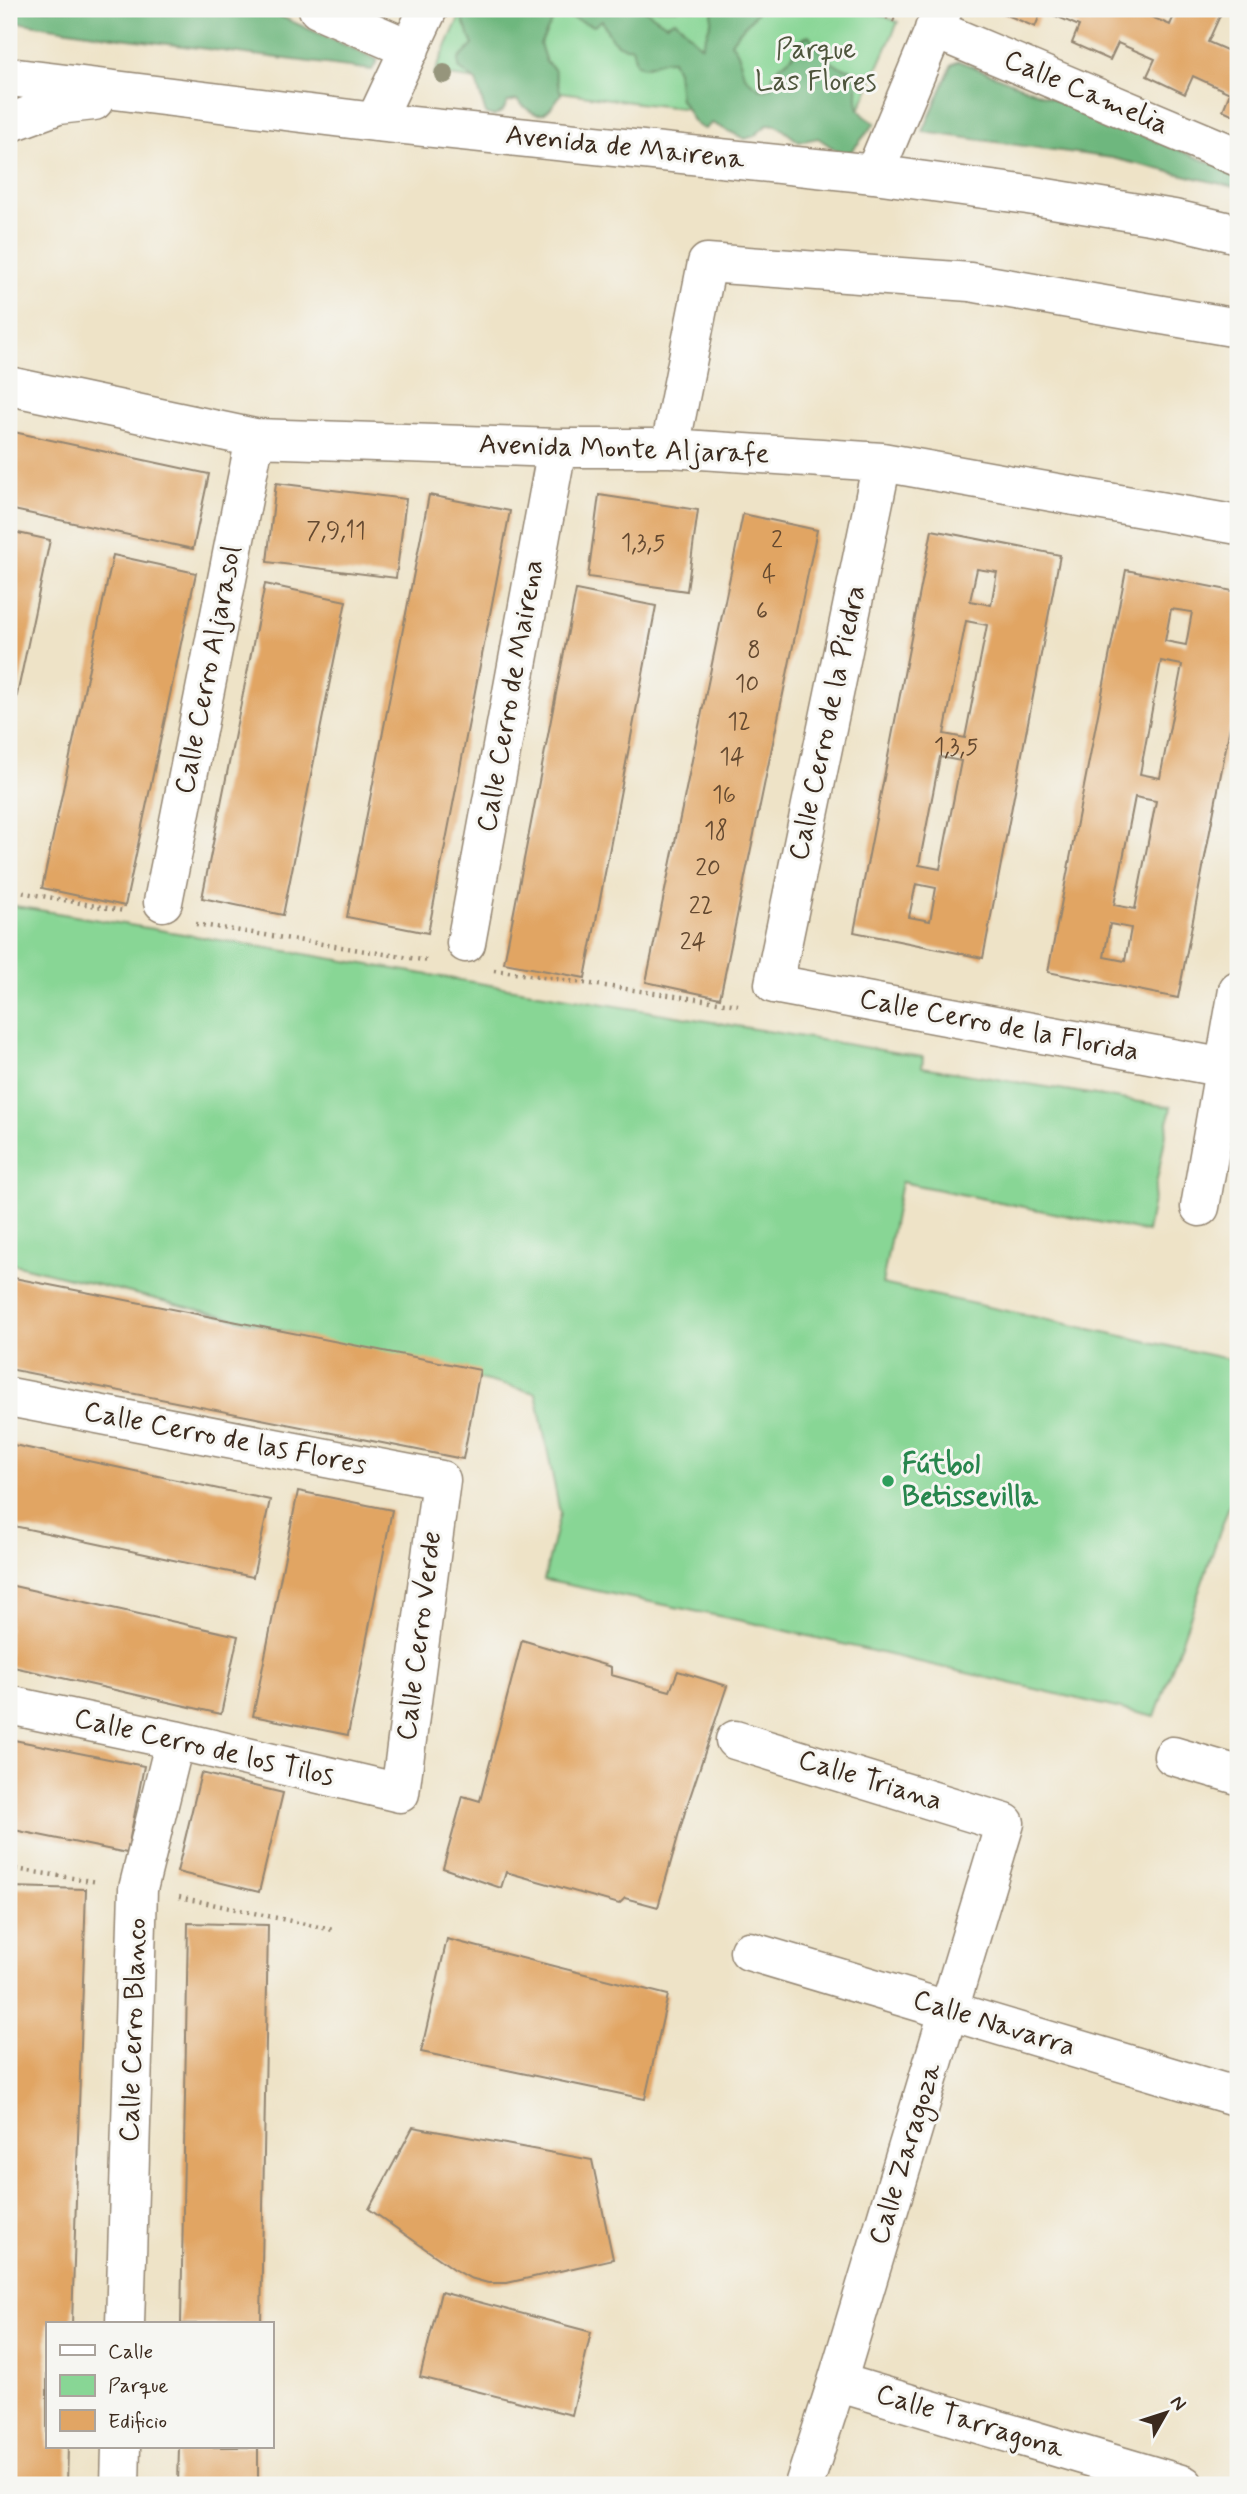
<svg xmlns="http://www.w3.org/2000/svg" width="1247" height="2494" font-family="Mynerve,sans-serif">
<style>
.green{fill:#88d695;stroke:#62805a;stroke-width:2}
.forest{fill:#6eb77e;stroke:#54704e;stroke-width:2}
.building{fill:#e1a564;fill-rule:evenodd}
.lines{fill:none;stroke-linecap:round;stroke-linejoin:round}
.minor-casing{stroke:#948672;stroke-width:41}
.path{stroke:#948672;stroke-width:4.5;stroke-dasharray:2 5;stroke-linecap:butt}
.minor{stroke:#fff;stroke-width:38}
.tree{fill:#96957b}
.leisure-dot{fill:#2e9e5b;stroke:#f6f6f2;stroke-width:2.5}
.labels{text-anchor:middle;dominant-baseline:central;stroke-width:6;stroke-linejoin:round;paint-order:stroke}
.number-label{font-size:24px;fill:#644930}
.park-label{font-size:28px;fill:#4e553c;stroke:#f6f6f2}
.street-label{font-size:28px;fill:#3b2a1e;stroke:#f6f6f2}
.leisure-label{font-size:28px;font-weight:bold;fill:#27864d;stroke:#f6f6f2;text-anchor:start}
</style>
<rect width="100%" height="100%" fill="#f6f6f2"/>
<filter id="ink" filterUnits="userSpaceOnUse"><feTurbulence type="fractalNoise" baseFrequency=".0143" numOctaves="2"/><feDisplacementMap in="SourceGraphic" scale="14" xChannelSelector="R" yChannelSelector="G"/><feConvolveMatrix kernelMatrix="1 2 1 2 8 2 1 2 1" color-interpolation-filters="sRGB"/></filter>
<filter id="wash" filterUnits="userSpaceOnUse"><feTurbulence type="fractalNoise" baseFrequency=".00686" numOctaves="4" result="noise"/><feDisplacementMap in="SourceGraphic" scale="28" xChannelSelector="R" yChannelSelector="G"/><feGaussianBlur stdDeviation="1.57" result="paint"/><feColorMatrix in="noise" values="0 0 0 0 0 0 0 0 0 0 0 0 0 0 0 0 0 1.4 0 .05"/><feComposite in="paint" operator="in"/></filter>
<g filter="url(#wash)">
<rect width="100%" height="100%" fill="#eee3c7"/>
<path class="green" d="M463 9H867L898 22 852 126 645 104 434 74Z
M9 905 923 1057 922 1067 1171 1107 1147 1232 901 1182 882 1284 1238 1361V1480L1155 1717 757 1624 544 1580 560 1513 536 1393 9 1263Z"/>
<path class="forest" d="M9 9H264L378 60 372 70 121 38 9 21Z
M463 9H643L666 24 675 20C685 28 692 38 702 46L711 22 713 9H759C751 22 738 30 731 43 748 59 731 74 763 90L772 86C772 66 780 68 791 57 794 54 796 46 799 41L809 35C820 52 830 67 850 69 868 90 842 105 875 123L851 152 842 154 818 138 799 142 777 125 768 124 754 136 745 139 712 123 705 129C689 124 690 110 680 100L677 71 672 60C661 59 654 65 643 67L636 63 632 47C613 49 609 35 602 20L594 26 563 15 554 18 540 44 546 62 554 69 561 94C544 119 539 121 517 100L508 102 503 111 494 116 486 114 476 81 459 68V59L473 45 463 21Z
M959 61 1238 174V188L1112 158 923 132 952 64Z"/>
<g id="blocks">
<path class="building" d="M993 9H1133L1170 25 1177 9H1223L1208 42 1238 55V117L1223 110 1230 93 1193 76 1185 94 1147 76 1155 59 1118 43 1110 60 1072 43 1079 26 1042 10 1035 27Z
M9 431 209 474 193 549 9 509Z
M276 483 406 499 396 578 267 562Z
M429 495 510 511 428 933 347 917Z
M599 495 698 510 687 591 588 577Z
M743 514 817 530 720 998 646 982Z
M932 530 1060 555 983 958 854 932ZM977 569 997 572 991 605 970 601ZM966 621 987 625 965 738 944 734ZM940 757 961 761 940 869 919 865ZM916 884 936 888 930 921 909 917Z
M9 531 50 540 10 728H9Z
M113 555 196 573 125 906 42 888Z
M1126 570 1238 592V685L1178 998 1048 972ZM1171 609 1192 612 1186 645 1165 641ZM1161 661 1182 665 1160 778 1140 774ZM1135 797 1156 801 1135 909 1114 905ZM1110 924 1131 928 1125 961 1104 957Z
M265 584 346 601 283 915 202 898Z
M576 590 656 606 585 978 504 963Z
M9 1277 480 1370 463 1459 9 1369Z
M9 1444 270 1500 253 1577 9 1525Z
M298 1491 392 1510 348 1735 253 1716Z
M9 1585 238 1636 221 1714 9 1666Z
M522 1640 611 1667V1675L670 1691 678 1671 727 1686 685 1812 658 1907 625 1898 619 1904 506 1872 501 1888 443 1868 463 1796 480 1801Z
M9 1739 144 1766 127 1853 9 1829Z
M201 1773 283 1793 259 1892 177 1872Z
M9 1887 86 1889 72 2324H47V2447H68L67 2485H9Z
M188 1923 268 1925 261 2324H181Z
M447 1939 668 1995 645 2099 421 2052Z
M413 2127 592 2160 613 2259 507 2283H488L470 2278 454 2269 369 2209Z
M441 2292 591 2332 572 2415 420 2377Z
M179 2447H258V2485H178Z"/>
</g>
</g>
<g filter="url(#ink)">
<use href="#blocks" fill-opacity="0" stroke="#948672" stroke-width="2"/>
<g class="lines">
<defs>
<path id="minor" d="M318 9 410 49
M934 29 1238 157
M9 77 375 122 874 174 1028 195 1174 219 1238 234
M375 122 428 9
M9 123 58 105 94 101
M874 174 943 9
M9 386 255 438 557 448H670L882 462 1238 525
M670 448 707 263 970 282 1238 328
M882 462 774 984 1225 1068
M163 902 255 438
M466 943 557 448
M1200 1207 1238 990
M9 1397 441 1480 400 1793 175 1740 9 1705
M735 1740 1005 1823 837 2382 804 2485
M1173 1756 1238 1775
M749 1951 1238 2097
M125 2324 138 1889 175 1740
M837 2382 1184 2485
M120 2485 121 2447"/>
</defs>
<use href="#minor" class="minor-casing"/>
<path class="path" d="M867 9 896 21
M9 890 124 911
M196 924 429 961
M494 970 738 1005
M9 1868 98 1882
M179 1897 333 1930"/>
<use href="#minor" class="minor"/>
</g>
<circle class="tree" cx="444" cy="74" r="10"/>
</g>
<circle class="leisure-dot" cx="888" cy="1481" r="7"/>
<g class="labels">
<g class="number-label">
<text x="336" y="531">7,9,11</text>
<text x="777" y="540">2</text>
<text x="643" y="543">1,3,5</text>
<text x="769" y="575">4</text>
<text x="762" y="611">6</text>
<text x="754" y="650">8</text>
<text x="747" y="684">10</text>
<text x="739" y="722">12</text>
<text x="956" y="747">1,3,5</text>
<text x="732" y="757">14</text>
<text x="724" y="795">16</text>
<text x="716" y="831">18</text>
<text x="708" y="868">20</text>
<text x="701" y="906">22</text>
<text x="693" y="942">24</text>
</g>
<g class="park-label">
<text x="816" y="50">Parque<tspan x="816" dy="32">Las Flores</tspan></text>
</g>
<g class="street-label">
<text transform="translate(1086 93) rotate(23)">Calle Camelia</text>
<text transform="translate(625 148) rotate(6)">Avenida de Mairena</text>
<text transform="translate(624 450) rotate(2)">Avenida Monte Aljarafe</text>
<text transform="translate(209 670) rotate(-79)">Calle Cerro Aljarasol</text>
<text transform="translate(511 696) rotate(-80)">Calle Cerro de Mairena</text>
<text transform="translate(828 723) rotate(-78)">Calle Cerro de la Piedra</text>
<text transform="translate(999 1026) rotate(11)">Calle Cerro de la Florida</text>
<text transform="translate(225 1439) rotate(11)">Calle Cerro de las Flores</text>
<text transform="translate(420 1636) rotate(-83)">Calle Cerro Verde</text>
<text transform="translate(204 1748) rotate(13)">Calle Cerro de los Tilos</text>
<text transform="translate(870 1781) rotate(17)">Calle Triana</text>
<text transform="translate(994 2024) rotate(17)">Calle Navarra</text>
<text transform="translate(134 2030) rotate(-88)">Calle Cerro Blanco</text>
<text transform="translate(906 2154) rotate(-73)">Calle Zaragoza</text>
<text transform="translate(970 2422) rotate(17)">Calle Tarragona</text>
</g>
<g class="leisure-label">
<text x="902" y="1465">Fútbol<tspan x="902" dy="32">Betissevilla</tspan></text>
</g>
</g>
<rect width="1247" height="2494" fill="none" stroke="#f6f6f2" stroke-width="35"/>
<rect x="46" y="2322" width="228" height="126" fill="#f6f6f2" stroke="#aba49d" stroke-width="2"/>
<rect x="60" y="2345" width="35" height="10" fill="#ffffff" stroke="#aba49d" stroke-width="2"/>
<text x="108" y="2358" font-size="21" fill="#3b2a1e">Calle</text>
<rect x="60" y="2375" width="35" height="21" fill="#88d695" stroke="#aba49d" stroke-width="2"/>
<text x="108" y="2392" font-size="21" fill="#3b2a1e">Parque</text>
<rect x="60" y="2410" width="35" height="21" fill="#e1a564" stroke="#aba49d" stroke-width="2"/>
<text x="108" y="2428" font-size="21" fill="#3b2a1e">Edificio</text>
<g transform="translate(1166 2413) rotate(51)" stroke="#f6f6f2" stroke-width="5" paint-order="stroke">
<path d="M0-5L12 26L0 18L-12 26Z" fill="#3b2a1e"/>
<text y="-10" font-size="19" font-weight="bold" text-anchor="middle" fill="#3b2a1e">N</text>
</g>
</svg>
